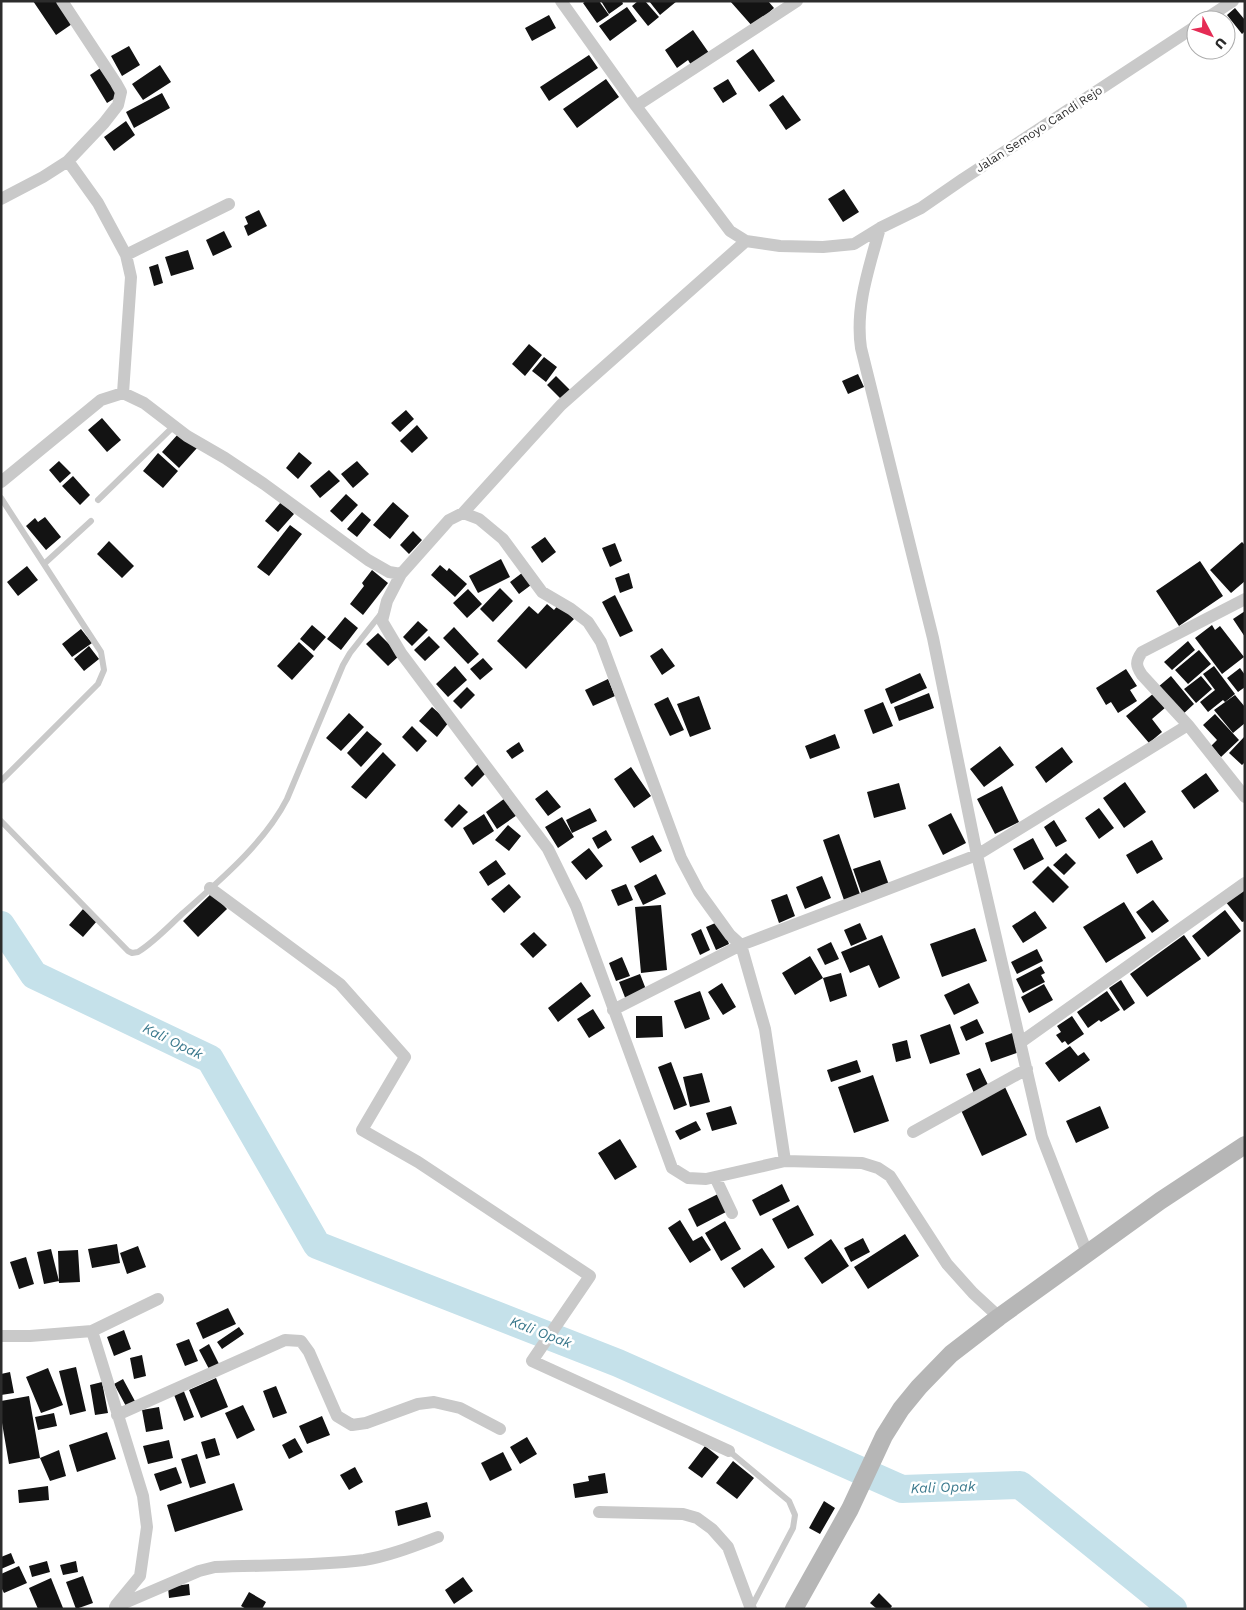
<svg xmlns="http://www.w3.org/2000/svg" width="1246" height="1610" font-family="'Work Sans',sans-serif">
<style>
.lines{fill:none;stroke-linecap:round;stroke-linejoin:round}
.river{stroke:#c5e1ea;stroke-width:28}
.building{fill:#131313}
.lane{stroke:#c9c9c9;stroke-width:6}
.street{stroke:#c9c9c9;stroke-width:12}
.secondary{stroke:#b6b6b6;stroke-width:18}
.labels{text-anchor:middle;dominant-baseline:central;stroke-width:5;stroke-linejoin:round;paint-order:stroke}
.street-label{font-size:12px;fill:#2c2c2c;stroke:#fff}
.water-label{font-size:14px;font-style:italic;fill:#3b798d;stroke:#fff}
</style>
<rect width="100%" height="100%" fill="#fff"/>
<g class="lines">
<path class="river" d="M1 925 34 975 210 1059 317 1245 618 1363 902 1489 1020 1485 1173 1609"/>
</g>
<path class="building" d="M33 1H57L72 24 56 35Z
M586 1H599L609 15 597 23 583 3Z
M601 1H622L623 4 609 14Z
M638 1H645L659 17 648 26 632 6Z
M649 1H677L660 15Z
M730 1H768L774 8 753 27Z
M627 7 637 21 610 41 599 26Z
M1235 8 1245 20V31L1242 34 1227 15Z
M549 15 556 28 532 41 525 28Z
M693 30 709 53 691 65 688 60 677 68 665 50Z
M129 46 140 65 122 76 111 56Z
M753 49 775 81 759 92 736 61Z
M589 55 598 68 549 101 540 87Z
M160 65 171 82 143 100 132 84Z
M102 67 120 95 107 103 90 75Z
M606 79 619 97 577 128 563 109Z
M728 79 737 94 723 103 713 88Z
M162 93 170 108 134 128 126 112Z
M783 95 801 120 786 130 769 105Z
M126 121 135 135 114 151 104 137Z
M844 189 859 212 843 222 828 199Z
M259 210 267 226 248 236 244 226 248 224 245 217Z
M224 231 232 247 213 256 206 240Z
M188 250 194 269 171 276 165 257Z
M158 264 163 283 154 286 149 267Z
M529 344 542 355 525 376 512 364Z
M544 357 557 367 546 382 532 371Z
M858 374 864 387 848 394 842 381Z
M556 376 572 392 563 401 547 385Z
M406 410 414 419 400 432 391 423Z
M102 418 121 440 107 452 88 430Z
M417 425 428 438 412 453 400 441Z
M179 433 197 448 179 468 162 452Z
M299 452 312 463 298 479 286 468Z
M158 453 178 471 163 488 143 471Z
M59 461 71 473 60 483 49 470Z
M357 461 369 474 353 488 341 474Z
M329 470 340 481 320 498 310 486Z
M73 476 90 495 80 505 62 486Z
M346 494 358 505 342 522 330 511Z
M281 502 294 514 278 532 265 521Z
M393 502 409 516 390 539 373 525Z
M362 512 371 520 357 537 347 529Z
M45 517 61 537 46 550 26 526 35 518 38 522Z
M290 525 302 534 269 576 257 567Z
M413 531 422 540 409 554 400 545Z
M545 537 556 552 542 563 531 547Z
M109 541 134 566 122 578 97 554Z
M1242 542 1245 545V581L1231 593 1210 570Z
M615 543 622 561 610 567 602 548Z
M501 559 510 577 478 593 469 576Z
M1200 561 1223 596 1179 626 1156 591Z
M440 565 447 571 449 568 467 584 455 597 431 575Z
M27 566 38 580 18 596 7 582Z
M372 570 388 583 363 615 350 604 364 586 362 583Z
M522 573 531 585 519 594 510 582Z
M629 573 633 588 620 593 615 578Z
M500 588 513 601 493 622 480 609Z
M468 589 482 604 467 618 453 603Z
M615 595 633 631 620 637 602 602Z
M547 604 554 610 559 604 574 619 526 669 497 641 529 606 538 614Z
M1245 611V637L1233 619Z
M345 617 358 628 341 650 327 639Z
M418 621 428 630 412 646 403 637Z
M312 625 326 637 314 651 300 639Z
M1212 625 1215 630 1220 626 1244 657 1222 674 1195 638Z
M454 627 479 654 468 664 443 638Z
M81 629 92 643 72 657 62 644Z
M378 633 400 655 388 666 366 644Z
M429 636 440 647 425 661 414 650Z
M1188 641 1195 650 1172 670 1164 662Z
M299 642 314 656 292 680 277 666Z
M89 646 99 659 84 671 74 659Z
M662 648 675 666 662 675 650 656Z
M1199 650 1211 664 1188 684 1175 670Z
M483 658 493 669 480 680 470 669Z
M455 666 467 680 448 697 436 684Z
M1214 666 1235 694 1225 702 1223 700 1208 712 1200 702 1215 690 1203 674Z
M1240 668 1245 675V687L1238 692 1227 678Z
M1126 669 1137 686 1130 690 1137 701 1118 713 1111 702 1106 705 1096 688Z
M920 673 927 688 891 704 885 689Z
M1171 676 1194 704 1182 715 1158 687Z
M1201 676 1212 689 1196 703 1184 689Z
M608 679 615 696 593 706 585 690Z
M467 687 475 695 461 709 453 701Z
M929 693 934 708 899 721 894 707Z
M1154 693 1166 707 1152 719 1162 732 1149 743 1126 716Z
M1235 695 1245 707V723L1233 733 1214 710Z
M699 696 711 729 690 737 677 704Z
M668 697 684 730 670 736 654 704Z
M883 702 893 726 873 734 864 710Z
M432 707 449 722 437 737 419 721Z
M349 713 364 727 341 751 326 738Z
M1215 714 1239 740 1221 757 1211 746 1217 740 1203 725Z
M412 726 427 741 417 752 402 737Z
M367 731 382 744 361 767 347 753Z
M835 734 840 748 810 759 805 746Z
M1245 736V762L1242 765 1229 753Z
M519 742 524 751 512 759 506 751Z
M1000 746 1014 765 984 787 970 769Z
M1062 747 1073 762 1046 783 1035 767Z
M383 752 396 765 366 799 351 787Z
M478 764 487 772 472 787 464 778Z
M631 767 651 796 634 808 614 779Z
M1206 773 1219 791 1194 809 1181 791Z
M1125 782 1146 812 1124 828 1103 798Z
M899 783 906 809 874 818 867 792Z
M1002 786 1019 822 995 834 977 799Z
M547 790 561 807 548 816 535 799Z
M508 796 520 813 497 829 486 812Z
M459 804 468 812 452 828 444 820Z
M590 808 597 821 572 833 566 820Z
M1099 808 1114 828 1099 839 1085 818Z
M951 813 966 843 943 855 928 825Z
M484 814 494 831 473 845 463 828Z
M562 817 574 837 558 848 545 827Z
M1054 820 1067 841 1056 847 1044 827Z
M508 825 521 836 509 851 495 840Z
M606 830 612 840 598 849 592 838Z
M839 834 861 897 845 903 823 840Z
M653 835 662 851 640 863 631 847Z
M1033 838 1044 859 1024 870 1013 849Z
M1152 840 1163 859 1137 874 1126 855Z
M589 848 603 866 586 880 571 862Z
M1066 853 1076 863 1064 875 1053 865Z
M496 860 506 874 488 886 479 872Z
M880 860 889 885 862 895 853 869Z
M1048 866 1069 887 1053 903 1032 882Z
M656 874 666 894 643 905 634 886Z
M822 876 831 898 805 909 796 887Z
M509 884 521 897 504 913 491 899Z
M626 884 633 900 618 906 611 890Z
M1245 886V921L1242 922 1225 901Z
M212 893 227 909 198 937 183 921Z
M787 894 795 916 779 923 771 900Z
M1153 900 1169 921 1152 933 1136 912Z
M1124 902 1146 938 1106 963 1083 927Z
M661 905 667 970 641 973 635 907Z
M83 909 97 921 83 937 69 925Z
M1225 910 1241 931 1208 957 1192 936Z
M1035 911 1047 928 1023 943 1012 926Z
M720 921 729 944 716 950 706 927Z
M860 923 867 939 851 946 844 930Z
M975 928 987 961 942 977 930 944Z
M701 929 710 950 700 955 691 934Z
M534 932 547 945 533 958 520 944Z
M882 935 900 978 879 988 869 965 850 973 841 952Z
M1184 935 1201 959 1147 997 1130 974Z
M831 942 839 959 825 965 817 949Z
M1037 949 1043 961 1017 974 1011 962Z
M810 956 823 978 841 973 847 996 830 1002 823 978 795 995 782 973Z
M622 957 630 976 616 981 609 963Z
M1041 966 1045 973 1041 975 1045 982 1023 993 1016 979Z
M640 974 647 992 626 1000 619 982Z
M1121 980 1135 1003 1124 1011 1109 988Z
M581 982 591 996 558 1022 548 1008Z
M722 983 736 1007 723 1015 708 992Z
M969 983 979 1003 954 1015 944 995Z
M1044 984 1053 1000 1029 1013 1021 997Z
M700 991 710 1019 685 1029 674 1001Z
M1107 991 1120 1010 1101 1022 1099 1020 1088 1028 1077 1012Z
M593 1009 605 1028 589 1038 577 1019Z
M636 1016H662L663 1037 636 1038Z
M1072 1016 1084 1034 1068 1045 1065 1041 1062 1043 1056 1035 1061 1032 1057 1026Z
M977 1019 984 1033 966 1041 960 1027Z
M950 1024 960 1054 930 1064 920 1035Z
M1015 1032 1022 1051 991 1062 985 1043Z
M907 1040 911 1058 896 1062 892 1044Z
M1070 1046 1078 1056 1084 1052 1090 1060 1059 1082 1045 1063Z
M857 1060 861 1072 831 1082 827 1070Z
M671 1062 687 1105 674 1110 658 1067Z
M980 1068 989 1087 974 1093 966 1074Z
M702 1073 710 1102 690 1107 683 1077Z
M873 1075 889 1121 854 1133 838 1087Z
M1005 1087 1027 1135 982 1156 960 1108Z
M731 1106 737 1124 712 1131 706 1113Z
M1100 1106 1109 1128 1076 1143 1066 1121Z
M696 1121 701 1130 680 1140 675 1131Z
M620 1139 637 1167 615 1180 598 1153Z
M782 1184 790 1201 760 1216 752 1200Z
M718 1194 726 1212 697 1227 688 1209Z
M798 1205 814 1235 788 1249 772 1219Z
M680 1220 693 1241 702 1236 711 1250 690 1263 668 1228Z
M725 1221 741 1249 721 1261 705 1233Z
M905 1234 919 1256 868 1289 854 1267Z
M863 1238 870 1252 851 1262 844 1248Z
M831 1239 849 1266 822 1284 804 1258Z
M117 1244 120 1263 92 1268 88 1249Z
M138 1246 146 1267 127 1274 120 1253Z
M762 1248 775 1267 744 1288 731 1268Z
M51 1249 59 1281 44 1284 37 1252Z
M78 1250 80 1282 59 1283 58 1251Z
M26 1257 34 1284 19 1289 10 1262Z
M228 1308 236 1324 203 1339 196 1323Z
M239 1327 244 1334 222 1349 217 1342Z
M124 1330 131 1349 114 1356 107 1337Z
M189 1339 198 1361 185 1366 176 1344Z
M209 1344 219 1364 209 1369 199 1350Z
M142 1355 146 1376 134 1379 130 1358Z
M76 1367 86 1411 70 1415 59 1371Z
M48 1368 63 1405 41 1413 26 1377Z
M10 1372 14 1393 1 1395V1374Z
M216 1378 228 1407 201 1418 189 1390Z
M123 1379 136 1403 127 1408 114 1384Z
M102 1382 108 1413 95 1415 90 1385Z
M276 1386 287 1413 273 1418 263 1391Z
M183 1389 194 1417 184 1421 173 1392Z
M29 1396 40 1458 9 1464 1 1417V1401Z
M243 1405 255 1430 237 1439 225 1413Z
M159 1407 163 1429 146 1432 142 1410Z
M54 1413 57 1426 38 1430 35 1417Z
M322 1416 330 1435 307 1444 299 1426Z
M107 1432 116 1459 77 1472 69 1445Z
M527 1437 537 1454 520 1464 510 1447Z
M215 1438 220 1455 206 1459 201 1442Z
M295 1438 303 1452 289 1459 282 1445Z
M169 1440 173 1458 148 1464 143 1446Z
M705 1446 719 1457 702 1478 688 1468Z
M59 1450 66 1476 50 1481 40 1458Z
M503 1452 512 1470 490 1481 481 1463Z
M197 1454 206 1483 190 1488 181 1459Z
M733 1461 754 1478 737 1499 716 1483Z
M176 1467 182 1483 160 1491 154 1474Z
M355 1467 363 1482 349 1490 340 1475Z
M605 1473 608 1493 575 1498 573 1484 589 1481 588 1476Z
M234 1483 243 1510 175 1532 167 1505Z
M48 1486 49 1500 19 1503 18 1490Z
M824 1501 835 1508 820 1534 809 1528Z
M427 1502 431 1517 398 1526 395 1511Z
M11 1553 15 1563 1 1569V1557Z
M47 1561 50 1572 32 1577 29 1566Z
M76 1561 78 1572 63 1575 60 1565Z
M19 1566 27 1583 4 1593 1 1587V1574Z
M83 1576 93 1603 76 1609 66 1582Z
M463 1577 473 1591 454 1604 445 1590Z
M51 1578 63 1608 38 1609 29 1588Z
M189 1584 190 1595 169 1598 168 1587Z
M249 1592 266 1602 262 1609H246L241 1606Z
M879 1593 892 1606 890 1609H877L870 1603Z"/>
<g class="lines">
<path class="lane" d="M1 498 101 652 104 670 98 684 1 781
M98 500 174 426
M44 564 91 521
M1 821 128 951 132 953 138 952C154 942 168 927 182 914 219 881 264 844 287 799L343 665 350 653 380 615
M729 1451 789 1501 795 1515 793 1528 751 1608"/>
<path class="street" d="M561 1 636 106 730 231 746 241 780 246 823 247 854 244 880 228 921 208 963 179 1196 26
M1204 20 1233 1
M636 106 797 1
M68 161 98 203 126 255 131 277 123 393
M1 199 43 177 68 161 104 123 118 105 121 92 116 83 62 1
M880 228C869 268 855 307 861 348L933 638 977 855 1042 1137 1087 1253
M126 255 229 204
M1 482 101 400 123 393 144 403 187 436 225 458 264 484 368 560 389 572 401 574 449 520 463 513 479 519 503 539 542 592 571 609 588 622 601 642 681 858 699 892 730 935 741 945 765 1029 785 1161
M463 513 561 405 746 241
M401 574 387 601 382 621 401 653 548 849 576 906 672 1168 688 1178 706 1179 785 1161 862 1163 878 1168 890 1176 947 1264 973 1293 999 1317
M1245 599 1142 652C1135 662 1136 666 1142 675L1188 725 1245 797
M210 888 340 984 405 1057 362 1130 418 1162 590 1276 532 1361 729 1451
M613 1010 741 945 977 855 1188 725
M1021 1042 1245 883
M913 1132 1027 1069
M715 1177 732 1213
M92 1331 143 1496 147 1527 140 1576 116 1605
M1 1336H30L92 1331 158 1299
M117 1415 285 1340 301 1341 309 1352 337 1416 352 1425 366 1423 418 1404 434 1402 460 1408 500 1429
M599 1512 683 1514 697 1518 712 1529 728 1547 751 1609
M115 1607 199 1571 215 1567C265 1565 315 1566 364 1560 389 1556 414 1546 438 1537"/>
<path class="secondary" d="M794 1609 850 1509 884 1436 901 1409 919 1387 951 1354 999 1317 1160 1201 1245 1145"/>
</g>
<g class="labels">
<g class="street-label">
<text transform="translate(1039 129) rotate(-33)">Jalan Semoyo Candi Rejo</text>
</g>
<g class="water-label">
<text transform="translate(173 1041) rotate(26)">Kali Opak</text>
<text transform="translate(541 1332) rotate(21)">Kali Opak</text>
<text transform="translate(943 1487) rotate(-2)">Kali Opak</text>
</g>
</g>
<rect width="1246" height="1610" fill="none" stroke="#2c2c2c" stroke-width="5"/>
<g transform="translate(1211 35) rotate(131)"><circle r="24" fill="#ffffff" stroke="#ababab"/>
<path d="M0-4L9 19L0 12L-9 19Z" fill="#e52c55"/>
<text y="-8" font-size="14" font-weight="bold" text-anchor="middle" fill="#2c2c2c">U</text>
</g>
</svg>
